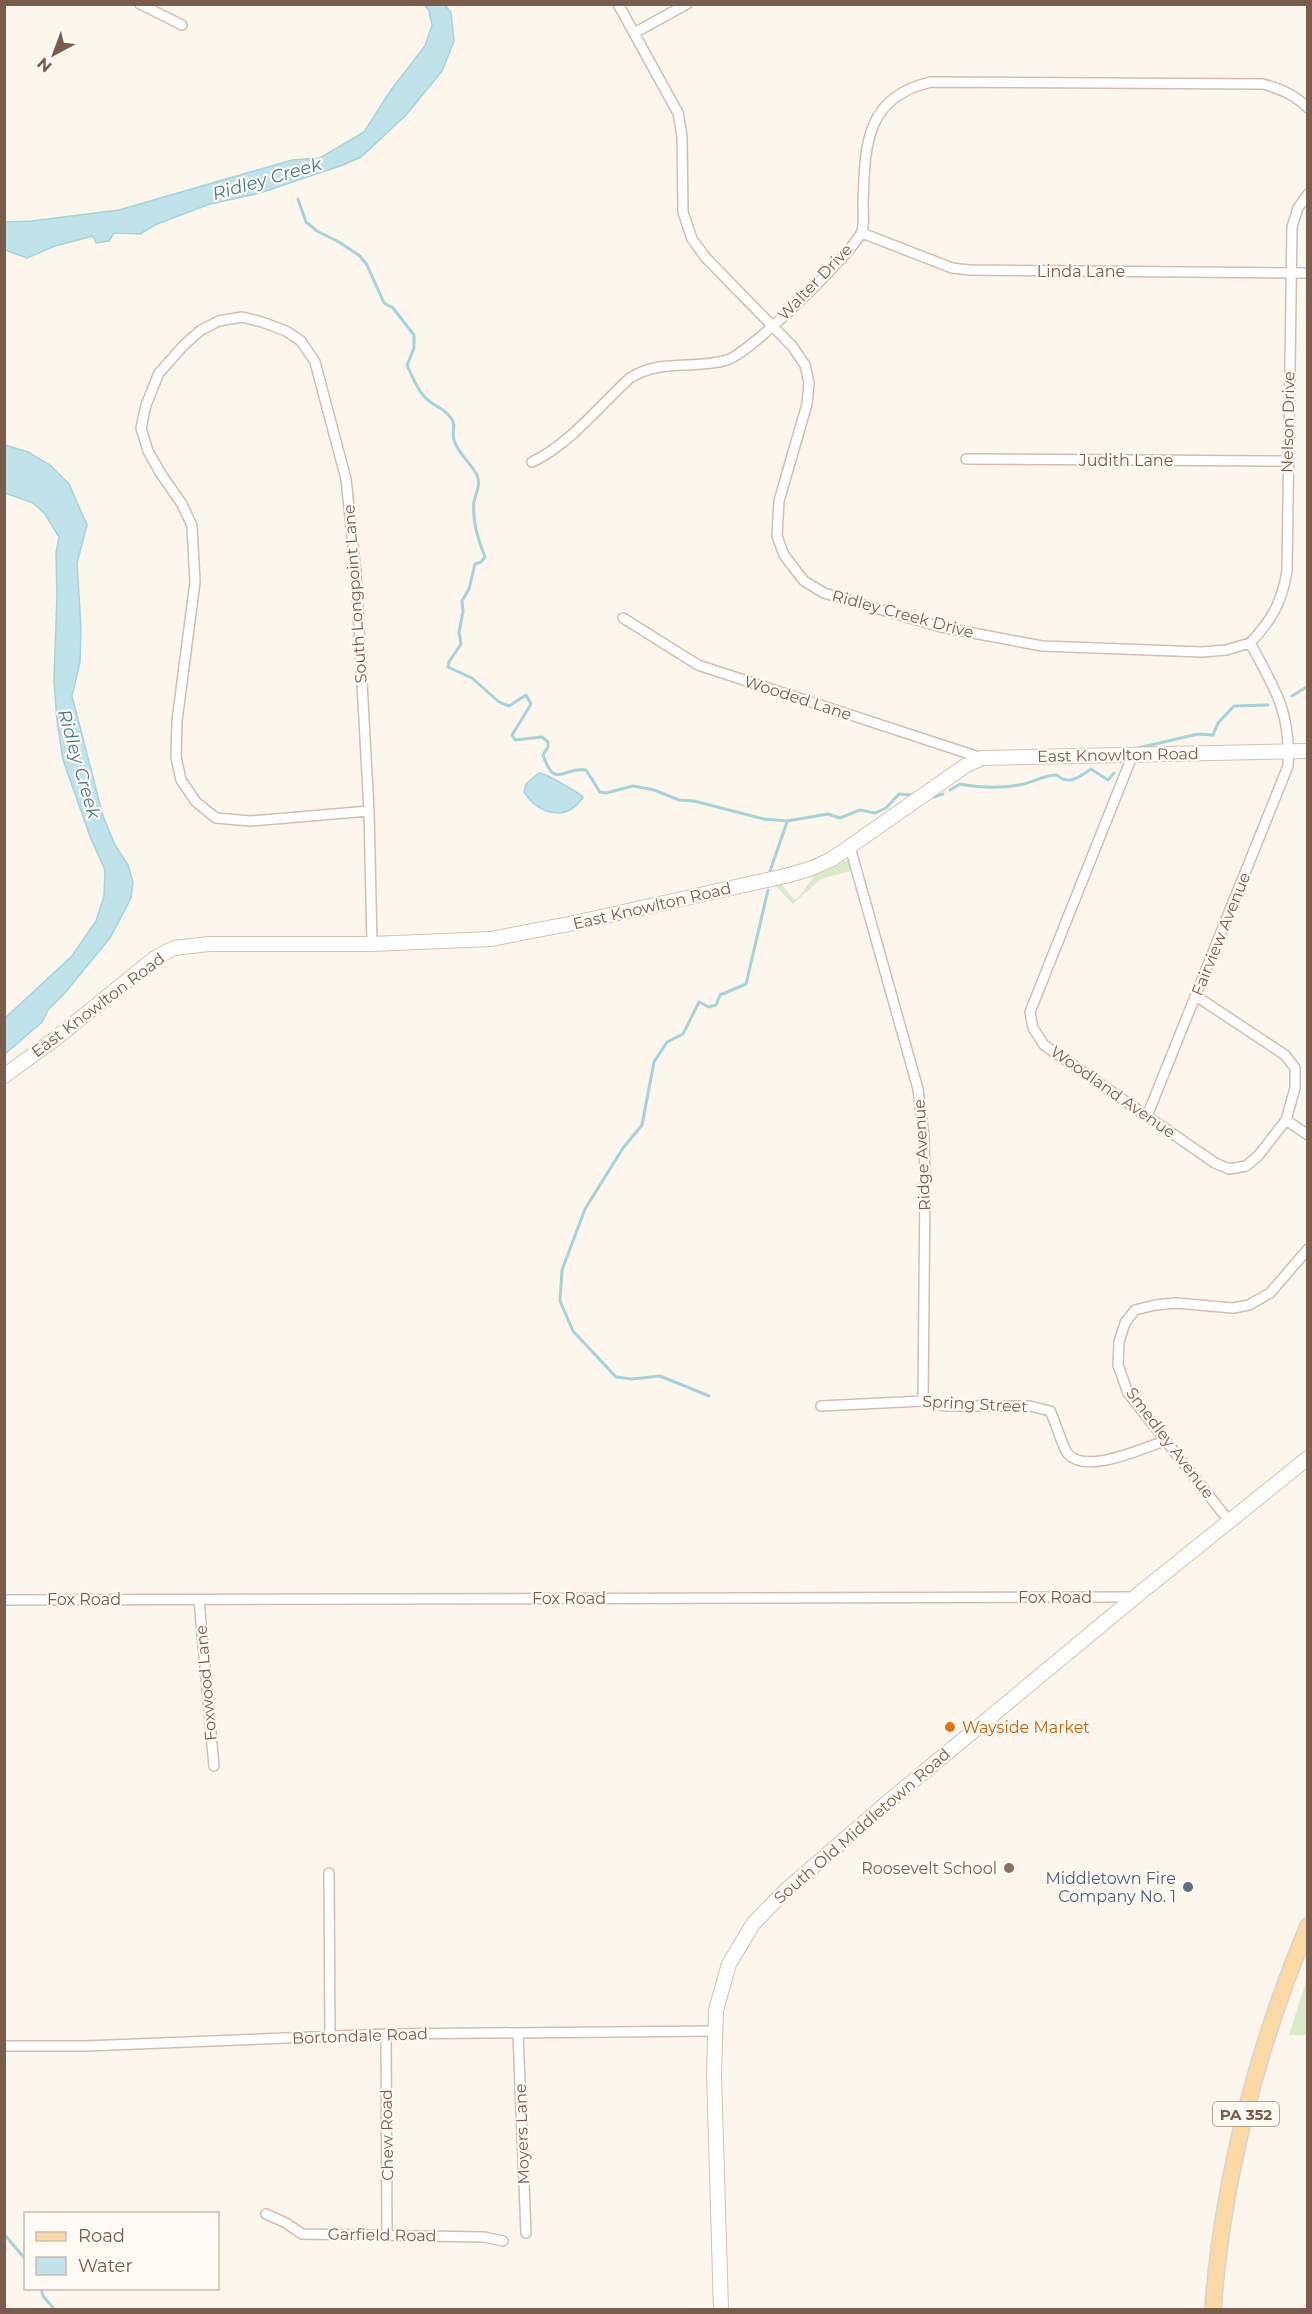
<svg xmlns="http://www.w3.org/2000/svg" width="1312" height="2314" font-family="Montserrat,sans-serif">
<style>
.green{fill:#d8ecc9}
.water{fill:#bfe3e8;stroke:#a5d3da;stroke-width:1.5}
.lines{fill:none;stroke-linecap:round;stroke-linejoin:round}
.stream{stroke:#a5d3da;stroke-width:3}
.street-casing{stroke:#d1beb0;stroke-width:12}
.secondary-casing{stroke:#d6c0b0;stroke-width:16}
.primary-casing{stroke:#dad1cd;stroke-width:18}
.street{stroke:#fff;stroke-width:9}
.secondary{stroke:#fff;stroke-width:14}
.primary{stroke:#fbd9a5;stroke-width:15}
.food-dot{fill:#e8710a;stroke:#fffaf3;stroke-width:2}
.education-dot{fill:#8d6e63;stroke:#fffaf3;stroke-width:2}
.service-dot{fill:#5c6f8a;stroke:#fffaf3;stroke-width:2}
.labels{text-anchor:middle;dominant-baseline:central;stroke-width:4.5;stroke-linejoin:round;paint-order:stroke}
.shield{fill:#fffaf3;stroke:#a28b7f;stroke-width:1.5}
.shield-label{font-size:15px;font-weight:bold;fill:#7a5c4d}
.street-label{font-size:16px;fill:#7a5c4d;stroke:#fffaf3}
.food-label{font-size:16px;fill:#c56008;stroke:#fffaf3;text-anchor:start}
.education-label{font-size:16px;fill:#785e54;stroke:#fffaf3;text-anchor:end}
.service-label{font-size:16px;fill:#4e5e75;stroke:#fffaf3;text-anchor:end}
.water-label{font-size:18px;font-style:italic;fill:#437c86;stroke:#fffaf3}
</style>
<rect width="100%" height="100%" fill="#fdf6ec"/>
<path class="green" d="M841 861H849L853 870 821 879 793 904 774 884H781L794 899H797L816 874Z
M1307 1978V2035H1289Z"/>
<path class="water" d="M424 5H445L451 13 454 41 442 71 406 115 361 157 343 165 260 193 210 204 157 224 140 234 114 233 109 241 96 243 93 236 55 246 27 258 5 250V222L32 221 119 210 292 160 320 158 364 132 391 90 425 46 432 25 429 10Z
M5 445 28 452 50 465 69 484 87 525 77 563 81 629 80 662 72 696 103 816 115 845 128 865 133 882 131 898 110 938 64 994 48 1010 42 1022 5 1054V1018L72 956 96 921 104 896 105 870 91 839 63 760 57 721 54 681 57 595 56 553 59 537 45 514 33 503 5 493Z
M539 773C545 773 578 792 583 797 566 823 539 814 524 792L526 784Z"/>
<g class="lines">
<path class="stream" d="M298 199 306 222 317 231 339 242 360 256 367 265 384 303 393 308 414 335V348L407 365C413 378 418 392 429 401 437 407 446 410 451 418 457 425 451 432 454 440 458 454 471 463 477 475 481 487 476 491 474 502 472 520 478 540 485 557L481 562 475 564 469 589 462 601 463 612 459 632 461 644 449 662 448 667 472 678 499 702 509 706 526 695 531 704 512 735 515 740 542 737 548 742V747L543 755C555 790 562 767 586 770L600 792 606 793 633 786 654 790 679 800 694 801 764 819 787 821 828 814 840 818 860 810 875 813 886 808 899 794 912 795
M1292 696 1308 686
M1138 748 1198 734 1213 735 1218 723 1234 706 1268 705
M950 790 960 784C982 788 1002 789 1024 784 1035 781 1045 775 1057 775 1068 786 1080 777 1091 769L1108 780 1114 773
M934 797 943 794
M770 871 787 822
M709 1396 660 1376 632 1379 616 1377 573 1331 560 1301 562 1270 585 1209 623 1148 642 1125 654 1062 667 1042 683 1034 699 1002 709 1007 716 1005 720 995 746 984 768 890
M4 2234 26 2260
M41 2288 43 2296 55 2310"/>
<defs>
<path id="street" d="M140 4 182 25
M618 4 678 113 682 136 683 212 692 239 706 258 792 346 805 365 809 383 807 404 779 501 777 536 784 555 804 581 824 593 941 627 1042 646 1202 652 1226 650 1250 643C1275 689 1291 712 1288 766L1147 1116
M634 33 687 4
M862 233 952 268 969 270 1308 273
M966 459 1287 461
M532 462C569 445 600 405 630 378 662 358 693 370 727 360 750 353 847 258 860 235 865 228 863 213 863 204 865 147 864 97 931 82L1263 84C1281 89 1295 95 1308 108
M623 618 698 665 982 758
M1250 643C1272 620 1282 602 1287 571L1292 227 1298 208 1308 194
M1133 754 1030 1012 1033 1028 1044 1045 1215 1163 1229 1169 1246 1166 1258 1156 1286 1120 1295 1088V1068L1285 1055 1196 996
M369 811 250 821 216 818 196 802 181 780 176 757 177 721 195 582 192 526 182 504 161 474 148 451 141 428 146 405 159 373 184 345 201 330 219 321 242 317 262 322 286 331 301 341 315 362 346 479 356 573 369 811 372 944
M850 847 918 1089 924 1136 925 1185 923 1401
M1286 1120 1308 1135
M821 1406 923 1401 945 1406H1030L1050 1411C1055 1420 1063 1449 1068 1454 1087 1475 1142 1448 1165 1441
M1229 1521 1128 1393 1118 1365 1119 1342 1125 1323 1135 1310 1155 1305 1176 1303 1233 1308 1249 1305 1270 1293 1308 1249
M4 1600 1135 1597
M199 1600 214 1766
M329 1873 330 2037
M386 2034 387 2236
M518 2034 526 2233
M4 2046H86L386 2034 715 2031
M266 2214 286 2223 302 2234 484 2237 503 2241"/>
<path id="secondary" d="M4 1076 55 1039 155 958 174 948 209 944H372L491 939 574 923 785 876 810 869 832 859 965 766 982 758 1308 751
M721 2310 714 2073 716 2010 729 1964 753 1924 785 1891 889 1801 1135 1597 1308 1458"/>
<path id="primary" d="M1213 2310C1222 2180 1258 2045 1308 1926"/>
</defs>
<use href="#street" class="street-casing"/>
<use href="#secondary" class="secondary-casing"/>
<use href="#primary" class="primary-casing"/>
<use href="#street" class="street"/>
<use href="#secondary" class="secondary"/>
<use href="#primary" class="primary"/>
</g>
<circle class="food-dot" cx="950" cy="1727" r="6"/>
<circle class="education-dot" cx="1009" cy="1868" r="6"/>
<circle class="service-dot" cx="1188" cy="1887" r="6"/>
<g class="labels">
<rect class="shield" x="1213" y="2102" width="66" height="24" rx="4.5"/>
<g class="shield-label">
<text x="1246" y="2114">PA 352</text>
</g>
<g class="street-label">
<text x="1081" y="271">Linda Lane</text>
<text transform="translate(815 282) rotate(-46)">Walter Drive</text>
<text transform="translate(1288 422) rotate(-89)">Nelson Drive</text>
<text x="1126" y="460">Judith Lane</text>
<text transform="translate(355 594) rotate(-94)">South Longpoint Lane</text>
<text transform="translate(903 614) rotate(15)">Ridley Creek Drive</text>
<text transform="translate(798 698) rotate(18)">Wooded Lane</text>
<text transform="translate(1118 755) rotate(-1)">East Knowlton Road</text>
<text transform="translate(652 906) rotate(-13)">East Knowlton Road</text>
<text transform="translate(1221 934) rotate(-68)">Fairview Avenue</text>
<text transform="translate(98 1005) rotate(-37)">East Knowlton Road</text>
<text transform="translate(1113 1092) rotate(35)">Woodland Avenue</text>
<text transform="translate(922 1155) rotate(-93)">Ridge Avenue</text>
<text transform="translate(975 1404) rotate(3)">Spring Street</text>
<text transform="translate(1170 1443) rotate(53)">Smedley Avenue</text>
<text x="1055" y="1597">Fox Road</text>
<text x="569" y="1598">Fox Road</text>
<text x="84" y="1599">Fox Road</text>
<text transform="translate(206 1683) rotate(-95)">Foxwood Lane</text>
<text transform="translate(862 1826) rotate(-41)">South Old Middletown Road</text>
<text transform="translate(360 2036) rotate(-2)">Bortondale Road</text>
<text transform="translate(522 2134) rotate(-92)">Moyers Lane</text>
<text transform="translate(387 2135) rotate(-91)">Chew Road</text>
<text transform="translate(382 2235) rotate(1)">Garfield Road</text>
</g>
<g class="food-label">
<text x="962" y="1727">Wayside Market</text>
</g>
<g class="education-label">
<text x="997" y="1868">Roosevelt School</text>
</g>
<g class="service-label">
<text x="1176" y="1878">Middletown Fire<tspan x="1176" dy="18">Company No. 1</tspan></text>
</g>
<g class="water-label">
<text transform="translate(267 179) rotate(-16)">Ridley Creek</text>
<text transform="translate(79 764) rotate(74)">Ridley Creek</text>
</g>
</g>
<rect width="1312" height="2314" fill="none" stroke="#7a5c4d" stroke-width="12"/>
<rect x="24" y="2212" width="195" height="78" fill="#fffaf3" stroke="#cabbb1" stroke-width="1.5"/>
<rect x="36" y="2232" width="30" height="9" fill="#fbd9a5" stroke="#cabbb1" stroke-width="1.5"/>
<text x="78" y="2242" font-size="18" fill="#7a5c4d">Road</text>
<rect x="36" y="2257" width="30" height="18" fill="#bfe3e8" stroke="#cabbb1" stroke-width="1.5"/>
<text x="78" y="2272" font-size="18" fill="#7a5c4d">Water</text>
<g transform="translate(54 54) rotate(221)" stroke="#fffaf3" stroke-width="4.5" paint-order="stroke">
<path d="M0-4.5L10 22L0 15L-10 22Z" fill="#7a5c4d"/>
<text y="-9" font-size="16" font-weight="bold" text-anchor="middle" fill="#7a5c4d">N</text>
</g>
</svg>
